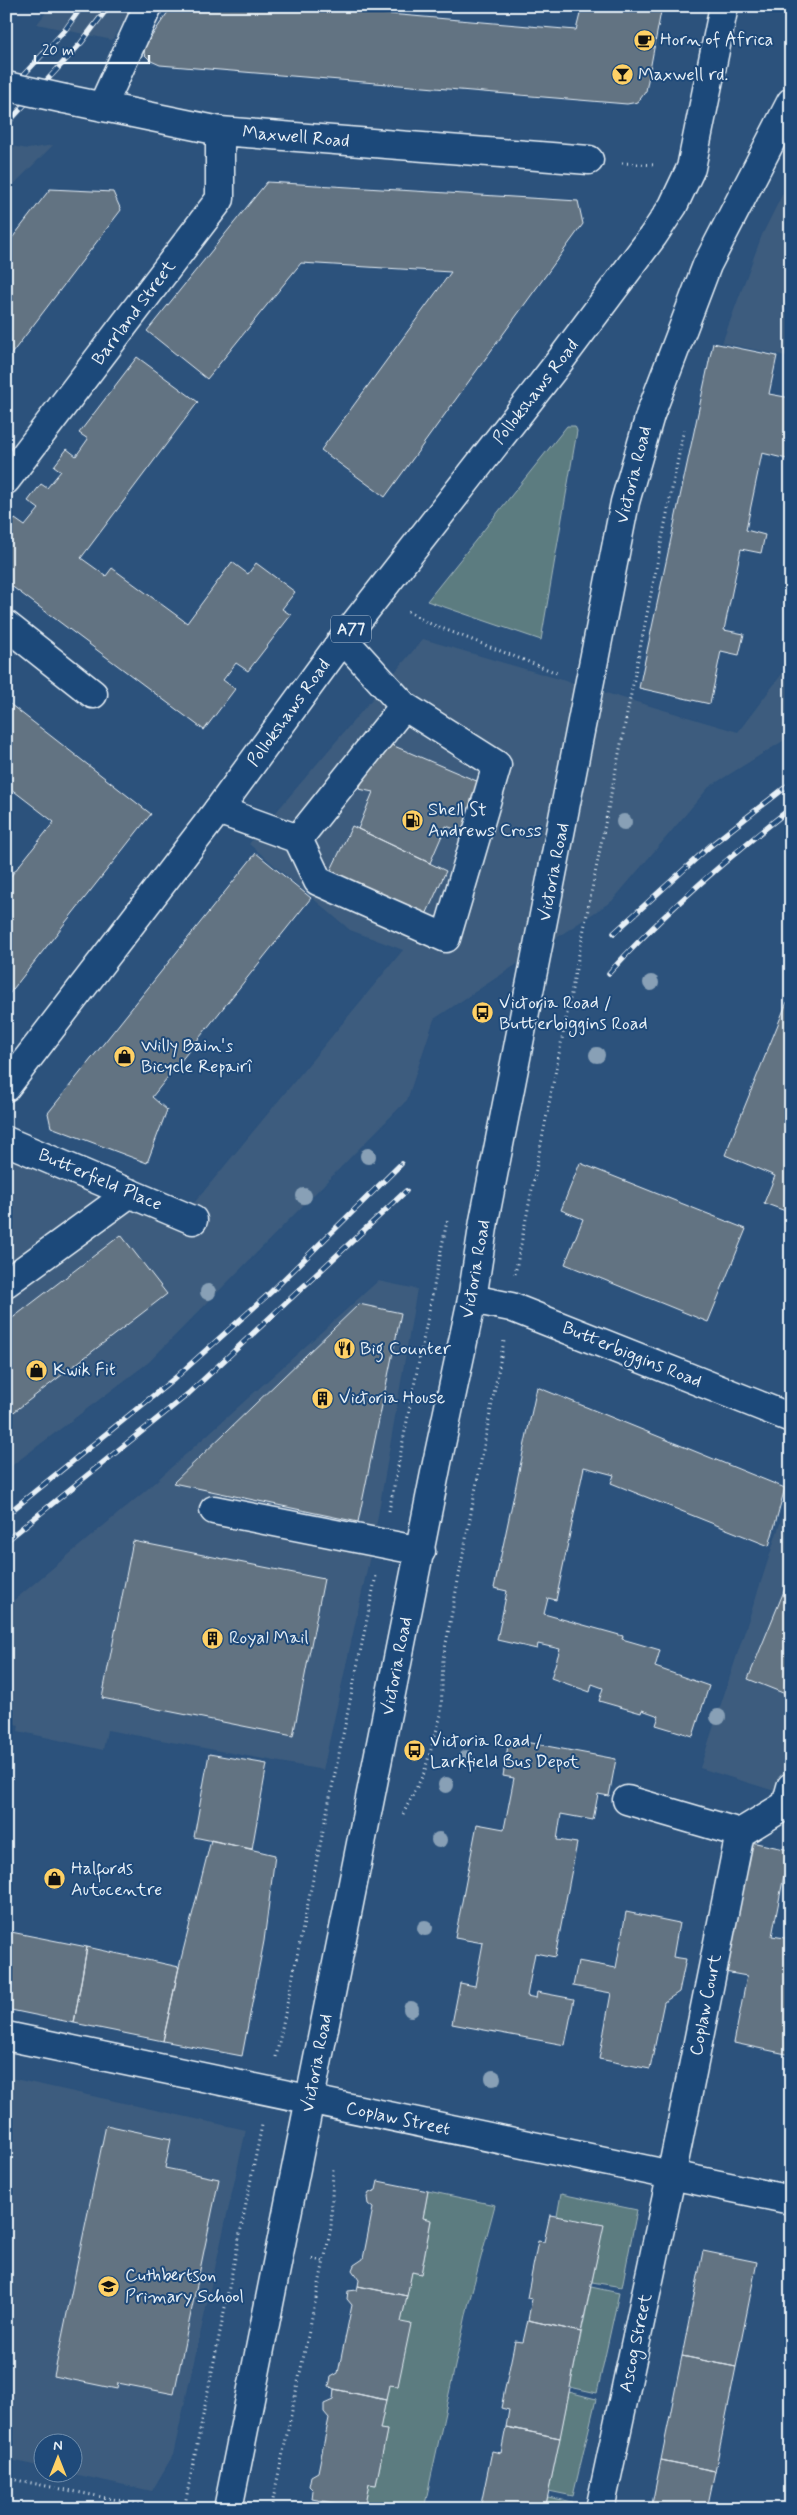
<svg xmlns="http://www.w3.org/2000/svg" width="797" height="2515" font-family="Mynerve,sans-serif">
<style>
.built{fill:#3c5c7e}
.green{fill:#5b7c80;stroke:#a2b6bc}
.building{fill:#627382;stroke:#e8f1f8}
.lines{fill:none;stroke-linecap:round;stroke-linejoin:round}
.minor-casing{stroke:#e8f1f8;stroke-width:31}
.major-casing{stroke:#e8f1f8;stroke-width:31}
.path{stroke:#e8f1f8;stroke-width:3;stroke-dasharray:1 4;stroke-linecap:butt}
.minor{stroke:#1f4a7a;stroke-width:28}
.major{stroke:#1f4a7a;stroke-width:28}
.rail-casing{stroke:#e8f1f8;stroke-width:5.5}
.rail{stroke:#1f4a7a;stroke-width:4;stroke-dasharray:11;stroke-linecap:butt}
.minor-bridge-casing{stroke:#e8f1f8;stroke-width:31;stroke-linecap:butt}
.minor-bridge{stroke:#1f4a7a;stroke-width:28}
.tree{fill:#88a0b6}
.labels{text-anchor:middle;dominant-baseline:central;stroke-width:4;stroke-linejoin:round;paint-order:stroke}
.shield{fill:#1f4a7a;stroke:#acbfd2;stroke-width:1}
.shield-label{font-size:16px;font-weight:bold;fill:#e8f1f8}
.poi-label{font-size:18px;fill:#e8f1f8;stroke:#1f4a7a;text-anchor:start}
.street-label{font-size:18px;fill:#e8f1f8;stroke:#1f4a7a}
</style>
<rect width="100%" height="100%" fill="#2c527c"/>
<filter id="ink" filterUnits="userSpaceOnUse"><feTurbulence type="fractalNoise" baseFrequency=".02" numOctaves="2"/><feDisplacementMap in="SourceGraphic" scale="10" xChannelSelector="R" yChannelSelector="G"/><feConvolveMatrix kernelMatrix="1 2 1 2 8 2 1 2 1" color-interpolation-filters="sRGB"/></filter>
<g filter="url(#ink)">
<path class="built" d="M51 6H135L112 40 37 24Z
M6 145 28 149 53 145 6 192Z
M791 177V357L722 343 762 235Z
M423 639 738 732 791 662V736L709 787 612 901 434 1019 407 1100 149 1362 6 1470V1138L190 1208 403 950 350 930 249 844Z
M378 1281 417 1289 375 1533 323 1770 107 1730 103 1750 18 1731 19 1725 6 1722V1607L144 1492Z
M791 1490V1796L700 1768Z
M6 2077 246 2130 173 2455 152 2491 69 2473 72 2472V2442H42V2467L6 2459Z"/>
<path class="green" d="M567 426H575L577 431 541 640 427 601Z
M428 2191 495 2205 468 2306 424 2509H381L365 2505 369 2484 376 2485 387 2430 380 2429 389 2385 398 2386 401 2322 412 2272 421 2274 431 2221 423 2218Z
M561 2194 637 2210 622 2287 592 2282 603 2225 557 2216Z
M591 2287 619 2293 597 2393 570 2387Z
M569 2392 596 2399 573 2496 549 2491Z
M548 2497 572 2502 570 2509H545Z"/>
<path class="building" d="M172 6H295L576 30 582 6H662L646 91 638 102 627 104 160 65 151 61 144 54 145 46Z
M267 182 578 201 583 224 385 497 321 450 451 272 301 263 207 379 147 331Z
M50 189 113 192 121 210 6 361V246Z
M713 343 777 356 769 394 791 398V460L762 453 746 530 765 535 761 553 741 549 724 630 744 634 739 655 721 651 710 704 639 688Z
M137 357 198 402 81 558 106 576 112 568 187 623 232 562 248 574 256 563 295 592 282 609 291 615 248 671 236 663 223 680 235 689 204 730 6 582V530L15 519 25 526 39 509 28 501 41 484 47 488 61 471 54 466 67 449 76 456 88 439 79 433Z
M6 701 151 814 6 998V882L54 822 6 785Z
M380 740 486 785 463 832 446 826 430 863 358 829 373 792 359 789Z
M352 826 446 871 425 917 330 872Z
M256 853 311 898 152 1097 167 1110 147 1163 51 1127 48 1113Z
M787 1002 791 1004V1213L764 1203 775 1176 725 1155Z
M580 1163 746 1229 708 1322 565 1264 583 1219 561 1210Z
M121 1235 167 1294 6 1418V1323Z
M359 1304 401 1313 358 1522 173 1483Z
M537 1387 785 1488 769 1546 611 1483 614 1475 584 1467 556 1600 548 1598 544 1614 623 1636 622 1639 660 1650 655 1667 709 1686 693 1736 656 1725 659 1716 642 1710 641 1713 599 1701 603 1688 592 1684 590 1692 551 1678 560 1649 538 1644 537 1649 497 1640 507 1591 494 1588Z
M133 1541 324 1579 293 1736 102 1698Z
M791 1574V1688L788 1695 748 1679Z
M509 1739 616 1759 609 1796 598 1794 593 1820 561 1814 557 1840 577 1843 555 1957 535 1953 527 1996 536 1998 537 1992 574 1999 565 2045 452 2024 460 1983 475 1986 483 1943 455 1938 477 1824 504 1829 514 1778 503 1776Z
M209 1754 267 1764 252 1849 194 1837Z
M211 1840 275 1855 264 1941 242 2056 163 2041 179 1967Z
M751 1842 789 1850 772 1936 791 1939V2055L734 2043 747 1976 725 1972Z
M626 1912 679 1923 673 1957 686 1959 679 1992 664 2002 650 2069 599 2059 611 1993 573 1986 578 1961 616 1968Z
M6 1931 87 1947 74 2023 6 2009Z
M87 1947 179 1967 163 2041 74 2023Z
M106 2125 171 2139 165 2168 219 2179 174 2394 118 2383 117 2389 54 2376Z
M378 2181 428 2191 423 2218 431 2220 421 2274 412 2272 407 2296 358 2286 359 2280 352 2270 354 2265 363 2259 373 2208 368 2204 367 2197 369 2193 376 2190Z
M550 2215 604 2225 581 2332 528 2320 532 2299 527 2298 538 2241 544 2242Z
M703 2251 757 2262 736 2367 682 2356Z
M358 2286 407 2296 401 2322 411 2324 398 2386 389 2385 386 2400 334 2389 329 2386 331 2377 338 2373 352 2305 347 2299 348 2291 357 2290Z
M528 2320 581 2332 560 2438 506 2427 509 2410 501 2408 515 2341 523 2342Z
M682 2356 736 2367 715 2471 661 2460Z
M334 2389 386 2400 380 2429 387 2430 376 2485 369 2484 364 2509 312 2499 313 2490 309 2486 311 2476 318 2472 329 2418 324 2412V2404L333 2400Z
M506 2427 560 2438 545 2509H480L492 2451 501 2453Z
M661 2460 715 2471 707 2509H651Z"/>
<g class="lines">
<defs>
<path id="minor" d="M65 99 220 131 589 160
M102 107 148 6
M6 480 220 199V131
M6 625 93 694
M218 810 298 839 404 706 343 639
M298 839 318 881 446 938 497 765 404 706
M6 1141 193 1220
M6 1283 130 1193
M472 1299 511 1307 791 1418
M214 1510 421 1551
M740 1833 786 1805 791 1787
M6 2036 791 2200
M228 2509 437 1463 472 1299 484 1221 625 502 650 415 707 265 791 102
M600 2509 671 2177 740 1833 627 1800"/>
<path id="major" d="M6 1087 218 810 343 639 559 362 653 236 673 206 691 168 724 6"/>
</defs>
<use href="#minor" class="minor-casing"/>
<use href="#major" class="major-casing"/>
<path class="path" d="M786 69 791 61
M622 163 655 165
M408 611 426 622 557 673
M515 1274 684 429
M389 1511 447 1221
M403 1814 424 1773 441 1715 443 1659 504 1341
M276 2057 376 1576
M312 2259 323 2261
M6 2478 163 2509
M184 2509 262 2125
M271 2509 331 2228 333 2168"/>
<use href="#minor" class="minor"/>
<use href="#major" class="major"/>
<defs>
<path id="rail" d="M6 94 65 30 82 6
M6 125 81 43 109 6
M614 933 710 846 791 783
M609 973C664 912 726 859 791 808
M6 1515 174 1379 271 1292 401 1164
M6 1541 188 1394 406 1191"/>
</defs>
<use href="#rail" class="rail-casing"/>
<use href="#rail" class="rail"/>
<defs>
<path id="minor-bridge" d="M6 86 65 99"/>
</defs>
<use href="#minor-bridge" class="minor-bridge-casing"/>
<use href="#minor-bridge" class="minor-bridge"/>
</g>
<g class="tree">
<circle cx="624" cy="822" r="8"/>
<circle cx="651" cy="983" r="8"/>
<circle cx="597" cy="1055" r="8"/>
<circle cx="368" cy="1156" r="8"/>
<circle cx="304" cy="1196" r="8"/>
<circle cx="208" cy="1292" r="8"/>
<circle cx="718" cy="1717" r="8"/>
<circle cx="466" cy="1758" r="8"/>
<circle cx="446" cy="1785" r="8"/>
<circle cx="439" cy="1840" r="8"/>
<circle cx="425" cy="1928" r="8"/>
<circle cx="411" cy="2009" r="8"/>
<circle cx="493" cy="2078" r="8"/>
</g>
</g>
<defs>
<symbol id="cafe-disc" viewBox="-11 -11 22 22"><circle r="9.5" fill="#ffd166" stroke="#1f4a7a"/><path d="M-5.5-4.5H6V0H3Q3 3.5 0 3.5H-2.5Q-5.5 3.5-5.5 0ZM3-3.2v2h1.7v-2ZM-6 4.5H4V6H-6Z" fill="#111"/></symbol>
<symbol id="bar-disc" viewBox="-11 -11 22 22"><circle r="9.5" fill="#ffd166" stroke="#1f4a7a"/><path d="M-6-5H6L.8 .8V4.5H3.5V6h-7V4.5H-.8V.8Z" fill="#111"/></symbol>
<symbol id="fuel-disc" viewBox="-11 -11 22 22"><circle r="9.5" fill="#ffd166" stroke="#1f4a7a"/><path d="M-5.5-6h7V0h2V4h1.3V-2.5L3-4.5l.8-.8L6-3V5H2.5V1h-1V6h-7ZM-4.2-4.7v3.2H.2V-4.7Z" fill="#111"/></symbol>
<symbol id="bus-disc" viewBox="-11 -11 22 22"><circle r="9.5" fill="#ffd166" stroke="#1f4a7a"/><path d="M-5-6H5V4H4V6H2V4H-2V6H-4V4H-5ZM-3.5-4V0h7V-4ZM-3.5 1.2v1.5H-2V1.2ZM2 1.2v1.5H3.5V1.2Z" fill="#111"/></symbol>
<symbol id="shop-disc" viewBox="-11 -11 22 22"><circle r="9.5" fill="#ffd166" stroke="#1f4a7a"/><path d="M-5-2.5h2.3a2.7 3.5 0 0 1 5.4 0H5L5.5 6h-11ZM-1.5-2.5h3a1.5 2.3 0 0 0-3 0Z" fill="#111"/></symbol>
<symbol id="restaurant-disc" viewBox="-11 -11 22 22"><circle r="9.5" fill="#ffd166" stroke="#1f4a7a"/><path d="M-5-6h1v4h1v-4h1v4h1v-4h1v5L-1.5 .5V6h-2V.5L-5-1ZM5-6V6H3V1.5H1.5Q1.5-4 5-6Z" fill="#111"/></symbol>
<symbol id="building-disc" viewBox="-11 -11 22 22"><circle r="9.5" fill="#ffd166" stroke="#1f4a7a"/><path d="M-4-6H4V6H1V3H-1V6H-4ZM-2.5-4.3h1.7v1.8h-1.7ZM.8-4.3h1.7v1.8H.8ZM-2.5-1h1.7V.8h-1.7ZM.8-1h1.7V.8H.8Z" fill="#111"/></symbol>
<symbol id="school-disc" viewBox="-11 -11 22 22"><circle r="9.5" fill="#ffd166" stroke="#1f4a7a"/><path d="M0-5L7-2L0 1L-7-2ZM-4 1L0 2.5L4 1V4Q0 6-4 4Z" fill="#111"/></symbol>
</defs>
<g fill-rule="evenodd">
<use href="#cafe-disc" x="632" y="28" width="25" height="25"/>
<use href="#bar-disc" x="610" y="62" width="25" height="25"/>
<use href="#fuel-disc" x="400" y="808" width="25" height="25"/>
<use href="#bus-disc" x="470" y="1000" width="25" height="25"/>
<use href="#shop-disc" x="112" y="1044" width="25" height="25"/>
<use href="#restaurant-disc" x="332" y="1336" width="25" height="25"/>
<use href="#shop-disc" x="24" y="1358" width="25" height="25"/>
<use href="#building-disc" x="310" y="1386" width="25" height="25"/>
<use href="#building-disc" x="200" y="1626" width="25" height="25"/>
<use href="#bus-disc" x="402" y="1738" width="25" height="25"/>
<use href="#shop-disc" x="42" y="1866" width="25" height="25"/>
<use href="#school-disc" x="96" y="2274" width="25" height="25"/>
</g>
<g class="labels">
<rect class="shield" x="331" y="615.5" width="40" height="27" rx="4"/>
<g class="shield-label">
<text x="351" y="629">A77</text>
</g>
<g class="poi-label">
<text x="660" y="40">Horn of Africa</text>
<text x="638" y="75">Maxwell rd.</text>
<text x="428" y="810">Shell St<tspan x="428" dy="21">Andrews Cross</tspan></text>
<text x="499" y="1003">Victoria Road /<tspan x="499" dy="21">Butterbiggins Road</tspan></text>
<text x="141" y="1046">Willy Bain's<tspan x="141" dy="21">Bicycle Repairî</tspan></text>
<text x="360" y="1349">Big Counter</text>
<text x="53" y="1370">Kwik Fit</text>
<text x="339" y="1398">Victoria House</text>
<text x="229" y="1638">Royal Mail</text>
<text x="430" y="1741">Victoria Road /<tspan x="430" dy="21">Larkfield Bus Depot</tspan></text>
<text x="71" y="1869">Halfords<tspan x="71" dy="21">Autocentre</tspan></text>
<text x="125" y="2276">Cuthbertson<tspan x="125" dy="21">Primary School</tspan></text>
</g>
<g class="street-label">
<text transform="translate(296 137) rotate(5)">Maxwell Road</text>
<text transform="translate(134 313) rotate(-53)">Barrland Street</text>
<text transform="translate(536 392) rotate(-52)">Pollokshaws Road</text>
<text transform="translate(634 475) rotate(-76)">Victoria Road</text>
<text transform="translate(289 713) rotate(-54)">Pollokshaws Road</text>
<text transform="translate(554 872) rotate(-79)">Victoria Road</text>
<text transform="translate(100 1180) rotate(23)">Butterfield Place</text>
<text transform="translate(476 1269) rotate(-80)">Victoria Road</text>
<text transform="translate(632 1355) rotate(22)">Butterbiggins Road</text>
<text transform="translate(397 1666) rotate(-79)">Victoria Road</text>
<text transform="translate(706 2005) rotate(-79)">Coplaw Court</text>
<text transform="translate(317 2063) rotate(-79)">Victoria Road</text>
<text transform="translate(398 2119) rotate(12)">Coplaw Street</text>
<text transform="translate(636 2343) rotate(-78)">Ascog Street</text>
</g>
</g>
<rect width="797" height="2515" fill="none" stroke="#1f4a7a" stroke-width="25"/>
<rect x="12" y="12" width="772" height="2490" fill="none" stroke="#e8f1f8" stroke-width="2" filter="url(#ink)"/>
<g transform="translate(58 2458)"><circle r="24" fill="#1f4a7a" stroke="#6f8dac"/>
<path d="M0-4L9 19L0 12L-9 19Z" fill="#ffd166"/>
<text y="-8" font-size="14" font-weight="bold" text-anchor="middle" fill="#e8f1f8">N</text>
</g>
<path d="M35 55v8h114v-8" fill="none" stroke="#e8f1f8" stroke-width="2.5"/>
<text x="42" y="55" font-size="15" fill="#e8f1f8" stroke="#1f4a7a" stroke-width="4" paint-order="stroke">20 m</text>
</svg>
